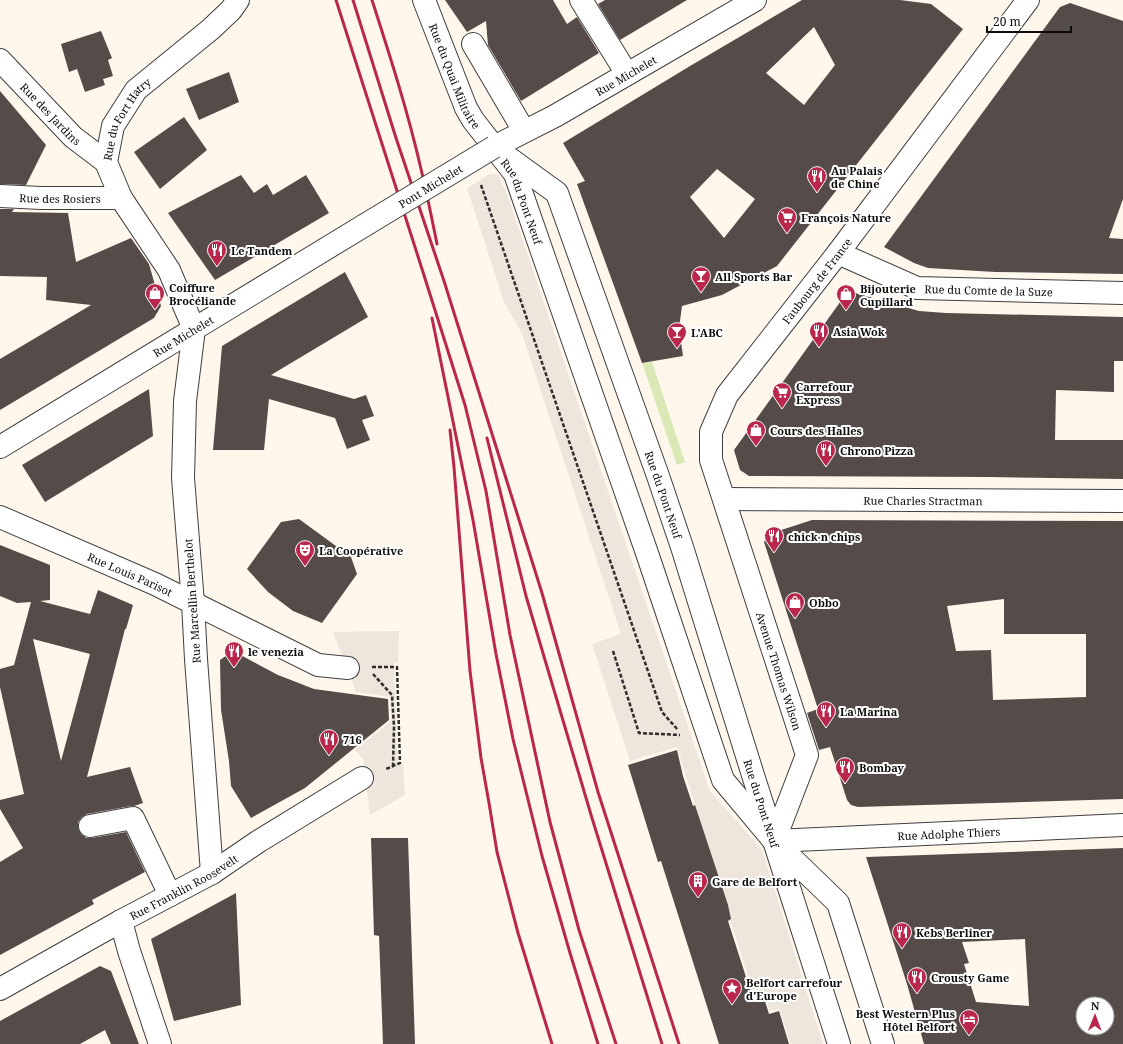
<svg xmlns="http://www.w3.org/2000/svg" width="1123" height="1044" font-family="'Noto Serif',serif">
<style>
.green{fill:#dae8b6}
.plaza{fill:#eee5dc}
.building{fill:#554b49;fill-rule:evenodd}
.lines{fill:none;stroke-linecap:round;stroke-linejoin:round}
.minor-casing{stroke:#3f3f3f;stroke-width:24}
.path{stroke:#2e2e2e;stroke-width:2.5;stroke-dasharray:4 2;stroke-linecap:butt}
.minor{stroke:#fff;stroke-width:22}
.rail{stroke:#b9274c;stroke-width:3}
.minor-bridge-casing{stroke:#3f3f3f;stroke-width:24;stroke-linecap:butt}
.minor-bridge{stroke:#fff;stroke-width:22}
.labels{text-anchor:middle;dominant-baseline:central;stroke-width:4;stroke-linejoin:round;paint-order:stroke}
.street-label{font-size:11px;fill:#0c0c0c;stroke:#fff}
.poi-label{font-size:11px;font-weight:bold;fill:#0c0c0c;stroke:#fff;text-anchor:start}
</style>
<rect width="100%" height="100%" fill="#fff7ec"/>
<path class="green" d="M652 362 685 462 677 465 642 363Z"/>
<path class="plaza" d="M490 174 498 175 507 194 710 791 762 850 823 1044H791L779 1009 770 1011 765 996 755 999 677 747 630 761 592 644 621 634 522 334 504 302 467 188Z
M399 631 398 663 394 662 398 765H403L405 795 370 815 363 759 355 750 391 721 390 697 356 692 333 632Z"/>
<path class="building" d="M445 0H553L567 24 577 17 599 53 521 101 488 45 486 21 467 32Z
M605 0H687L620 40 598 4Z
M802 0H900L931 4 963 29 777 266 722 295 682 306 679 328 683 356 642 363 577 184 585 181 563 143 690 66ZM814 27 835 65 804 105 766 73ZM717 169 755 199 724 238 690 197Z
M1070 3 1123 21V199L1109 238 1123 239V274L995 272 928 268 914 263 884 247 1060 7Z
M101 31 112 58 108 60 113 76 103 79 105 85 85 92 77 69 69 72 61 44Z
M229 72 239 102 199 120 186 89Z
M0 91 46 145 26 185 0 184Z
M184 117 207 150 160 189 134 152Z
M241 175 254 193 267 184 273 195 306 175 329 213 215 280 168 213Z
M0 209H14L12 212 68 213 76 262 131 238 149 264 161 306 154 318 0 410V359L91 305 46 300 47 277 0 276Z
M345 272 368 317 271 375 354 399 366 395 374 416 362 420 370 440 347 449 335 418 269 399 264 450H213L222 346Z
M848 291 919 311 946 313 1123 317V361H1114V392L1056 390 1055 440H1123V479L989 477 749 476 740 470 734 450Z
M149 389 153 436 45 502 22 465Z
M299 519 351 557 357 574 322 623 293 611 268 592 247 569 281 522Z
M812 520 1123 521V799L858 807 851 805 847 800 830 747 819 750 807 713 818 709 764 542 769 534ZM1004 599V634H1086V697L993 700 991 650 956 651 947 606Z
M0 545 50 565V600L40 601 90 614 98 590 133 605 126 629H125L87 777 130 767 143 803 134 806H131L87 814 82 817 78 822V828L81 834 86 838H92L126 832 145 872 92 900 94 904 0 955V862L23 848 0 809V800L24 794 0 687V669L14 665 31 602 17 603 0 596ZM33 639 90 654 61 761Z
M233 651 278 675 314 689 388 699 389 720 305 788 251 818 231 786 229 761 221 710 220 660Z
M677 750 683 776 693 806 695 805 728 905 731 919 728 921 754 1002 764 998 769 1014 779 1011 789 1044H719L661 861 658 862 628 765Z
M371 838H408L415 1044H383L379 936 374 935Z
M1123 848V1044H924L907 984 866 857ZM1025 939 1029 1006 976 1002 964 964 969 963 962 942ZM1083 1004H1107V1028H1083Z
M236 893 241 1005 174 1021 151 939Z
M100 966 111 971 139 1044H111L105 1030 80 1044H0V1021Z"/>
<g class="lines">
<defs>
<g id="minor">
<path id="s1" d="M424 0 466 108 473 120 515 174 648 556 723 780 774 841 838 903 883 1044"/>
<path d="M581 0 627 74"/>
<path d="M473 44 524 131"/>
<path id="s2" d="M0 60 73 137 106 162"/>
<path id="s3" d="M494 147 555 116 755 0"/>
<path id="s4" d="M506 156 557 193 658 476 682 547 752 772 839 1044"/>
<path id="s5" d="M0 196 41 198H121"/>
<path id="s6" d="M838 253 917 288 1123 293"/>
<path id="s7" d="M0 447 365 225"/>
<path id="s8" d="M724 499 1123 501"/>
<path id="s9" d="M0 517 155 584 318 665 348 668"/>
<path d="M90 826 133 818 170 895"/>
<path id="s10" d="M774 841 807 755 711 460V432L727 395 838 253 1028 0"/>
<path id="s11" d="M774 841 1123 825"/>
<path id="s12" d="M212 873 196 659 193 603 183 478 185 401 194 329 169 270 121 198 106 162 113 126 136 90 211 29 231 10 238 0"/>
<path d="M121 921 129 951 160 1044"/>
<path id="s13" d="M0 989 121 921 212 873 259 841 362 778"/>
</g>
</defs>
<use href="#minor" class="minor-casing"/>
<path class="path" d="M481 185 662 712 678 730
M613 651 639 733 680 735
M372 667H397L400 763 386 769
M373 674 392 695 394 727 393 766"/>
<use href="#minor" class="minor"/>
<path class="rail" d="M336 0 422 269 465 405 486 491 510 635 550 822 579 930 616 1044
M353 0 396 138 444 281 542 593 598 792 679 1044
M372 0C390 56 408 112 421 169 427 194 432 219 437 244
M432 318 473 520 496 654 513 739 542 856 570 953 598 1044
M450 430 454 467 470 671 481 758 489 803 497 852 518 933 552 1044
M487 438 526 596 592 818 662 1044"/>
<defs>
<g id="minor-bridge">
<path id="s14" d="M365 225 494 147"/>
</g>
</defs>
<use href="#minor-bridge" class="minor-bridge-casing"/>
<use href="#minor-bridge" class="minor-bridge"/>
</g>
<defs>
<symbol id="restaurant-pin" viewBox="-11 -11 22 30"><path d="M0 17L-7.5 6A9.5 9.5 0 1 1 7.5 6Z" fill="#b9274c" stroke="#fff"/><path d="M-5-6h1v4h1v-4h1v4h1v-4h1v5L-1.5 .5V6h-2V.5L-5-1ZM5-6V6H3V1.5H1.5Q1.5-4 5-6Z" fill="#fff"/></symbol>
<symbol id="supermarket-pin" viewBox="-11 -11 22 30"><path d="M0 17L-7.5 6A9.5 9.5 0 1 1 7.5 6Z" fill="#b9274c" stroke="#fff"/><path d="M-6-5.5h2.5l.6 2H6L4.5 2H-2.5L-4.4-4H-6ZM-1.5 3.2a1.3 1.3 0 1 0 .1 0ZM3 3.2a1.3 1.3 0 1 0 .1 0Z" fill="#fff"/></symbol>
<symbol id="bar-pin" viewBox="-11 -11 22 30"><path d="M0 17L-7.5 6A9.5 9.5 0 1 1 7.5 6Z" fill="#b9274c" stroke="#fff"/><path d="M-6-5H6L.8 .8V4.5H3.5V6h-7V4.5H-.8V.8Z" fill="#fff"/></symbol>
<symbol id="shop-pin" viewBox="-11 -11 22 30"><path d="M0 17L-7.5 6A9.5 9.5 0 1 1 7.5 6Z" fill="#b9274c" stroke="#fff"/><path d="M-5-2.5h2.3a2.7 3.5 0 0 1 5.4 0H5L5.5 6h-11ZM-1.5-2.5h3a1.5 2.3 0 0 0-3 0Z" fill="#fff"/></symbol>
<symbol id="theatre-pin" viewBox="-11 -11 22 30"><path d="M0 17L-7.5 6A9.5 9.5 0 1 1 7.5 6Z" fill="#b9274c" stroke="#fff"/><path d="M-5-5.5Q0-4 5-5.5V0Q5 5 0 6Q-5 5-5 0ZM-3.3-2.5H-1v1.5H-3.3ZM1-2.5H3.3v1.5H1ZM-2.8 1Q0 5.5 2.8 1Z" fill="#fff"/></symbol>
<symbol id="building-pin" viewBox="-11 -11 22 30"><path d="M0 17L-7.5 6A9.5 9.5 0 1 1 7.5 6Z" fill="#b9274c" stroke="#fff"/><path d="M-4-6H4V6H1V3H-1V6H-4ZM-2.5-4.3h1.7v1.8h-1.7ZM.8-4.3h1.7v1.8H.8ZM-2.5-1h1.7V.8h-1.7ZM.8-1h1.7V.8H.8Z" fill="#fff"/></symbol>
<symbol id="sight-pin" viewBox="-11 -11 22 30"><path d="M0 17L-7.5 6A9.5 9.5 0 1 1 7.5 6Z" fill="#b9274c" stroke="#fff"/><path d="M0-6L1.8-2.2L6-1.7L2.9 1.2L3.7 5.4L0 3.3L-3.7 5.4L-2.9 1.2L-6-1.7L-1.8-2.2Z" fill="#fff"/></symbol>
<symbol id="hotel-pin" viewBox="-11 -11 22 30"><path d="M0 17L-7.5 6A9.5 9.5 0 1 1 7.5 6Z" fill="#b9274c" stroke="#fff"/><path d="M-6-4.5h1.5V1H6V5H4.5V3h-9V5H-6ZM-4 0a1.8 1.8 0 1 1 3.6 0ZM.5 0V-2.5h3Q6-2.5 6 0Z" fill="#fff"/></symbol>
</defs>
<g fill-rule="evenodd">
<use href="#restaurant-pin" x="806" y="165" width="22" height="30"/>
<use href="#supermarket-pin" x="776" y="206" width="22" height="30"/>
<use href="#restaurant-pin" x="206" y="239" width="22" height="30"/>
<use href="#bar-pin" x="690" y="265" width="22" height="30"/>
<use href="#shop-pin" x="144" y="282" width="22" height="30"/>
<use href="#shop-pin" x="835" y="283" width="22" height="30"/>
<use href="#restaurant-pin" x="808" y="320" width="22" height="30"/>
<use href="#bar-pin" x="666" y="321" width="22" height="30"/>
<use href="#supermarket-pin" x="771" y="381" width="22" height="30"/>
<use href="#shop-pin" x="745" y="419" width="22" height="30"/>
<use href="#restaurant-pin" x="815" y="439" width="22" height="30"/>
<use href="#restaurant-pin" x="763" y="525" width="22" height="30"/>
<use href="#theatre-pin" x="294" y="539" width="22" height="30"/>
<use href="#shop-pin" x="784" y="591" width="22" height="30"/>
<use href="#restaurant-pin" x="223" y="640" width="22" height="30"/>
<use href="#restaurant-pin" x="815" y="700" width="22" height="30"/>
<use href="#restaurant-pin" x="318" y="728" width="22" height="30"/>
<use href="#restaurant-pin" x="834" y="756" width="22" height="30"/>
<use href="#building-pin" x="687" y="870" width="22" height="30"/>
<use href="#restaurant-pin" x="891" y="921" width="22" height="30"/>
<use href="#restaurant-pin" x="906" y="966" width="22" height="30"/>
<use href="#sight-pin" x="721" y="977" width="22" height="30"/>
<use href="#hotel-pin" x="958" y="1008" width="22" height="30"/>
</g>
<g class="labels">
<g class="street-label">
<text stroke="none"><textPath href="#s1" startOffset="82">Rue du Quai Militaire</textPath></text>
<text stroke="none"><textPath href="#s3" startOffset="150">Rue Michelet</textPath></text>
<text stroke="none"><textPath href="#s2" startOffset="74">Rue des Jardins</textPath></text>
<text stroke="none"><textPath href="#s12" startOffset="784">Rue du Fort Hatry</textPath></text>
<text stroke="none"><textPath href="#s14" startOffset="76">Pont Michelet</textPath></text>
<text stroke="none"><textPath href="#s5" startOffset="60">Rue des Rosiers</textPath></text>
<text stroke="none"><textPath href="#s1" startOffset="226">Rue du Pont Neuf</textPath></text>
<text stroke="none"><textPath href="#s10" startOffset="616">Faubourg de France</textPath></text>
<text stroke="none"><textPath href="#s6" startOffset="158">Rue du Comte de la Suze</textPath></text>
<text stroke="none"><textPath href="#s7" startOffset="214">Rue Michelet</textPath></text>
<text stroke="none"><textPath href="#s4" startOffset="383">Rue du Pont Neuf</textPath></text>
<text stroke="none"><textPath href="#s8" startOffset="199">Rue Charles Stractman</textPath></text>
<text stroke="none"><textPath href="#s9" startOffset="142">Rue Louis Parisot</textPath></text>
<text transform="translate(192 601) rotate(-94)">Rue Marcellin Berthelot</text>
<text transform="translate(779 671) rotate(72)">Avenue Thomas Wilson</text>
<text stroke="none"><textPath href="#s4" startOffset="707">Rue du Pont Neuf</textPath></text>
<text stroke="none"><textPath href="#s11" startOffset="175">Rue Adolphe Thiers</textPath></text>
<text stroke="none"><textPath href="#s13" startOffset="210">Rue Franklin Roosevelt</textPath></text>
</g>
<g class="poi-label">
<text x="831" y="170">Au Palais<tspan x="831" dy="13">de Chine</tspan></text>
<text x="801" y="217">François Nature</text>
<text x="231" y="250">Le Tandem</text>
<text x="715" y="276">All Sports Bar</text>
<text x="169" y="287">Coiffure<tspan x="169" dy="13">Brocéliande</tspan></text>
<text x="860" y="288">Bijouterie<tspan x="860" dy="13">Cupillard</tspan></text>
<text x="833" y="331">Asia Wok</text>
<text x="691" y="332">L'ABC</text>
<text x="796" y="386">Carrefour<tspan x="796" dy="13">Express</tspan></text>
<text x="770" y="430">Cours des Halles</text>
<text x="840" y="450">Chrono Pizza</text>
<text x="788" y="536">chick n chips</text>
<text x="319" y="550">La Coopérative</text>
<text x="809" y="602">Obbo</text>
<text x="248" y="651">le venezia</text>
<text x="840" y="711">La Marina</text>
<text x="343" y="739">716</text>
<text x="859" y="767">Bombay</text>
<text x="712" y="881">Gare de Belfort</text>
<text x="916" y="932">Kebs Berliner</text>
<text x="931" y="977">Crousty Game</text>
<text x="746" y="982">Belfort carrefour<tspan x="746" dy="13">d'Europe</tspan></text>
<text x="955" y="1013" text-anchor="end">Best Western Plus<tspan x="955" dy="13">Hôtel Belfort</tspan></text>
</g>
</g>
<g transform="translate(1095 1016) rotate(1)"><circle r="19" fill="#ffffff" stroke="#9e9e9e"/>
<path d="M0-3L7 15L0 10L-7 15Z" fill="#b9274c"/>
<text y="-6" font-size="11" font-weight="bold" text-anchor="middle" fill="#0c0c0c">N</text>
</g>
<path d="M987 26v6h84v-6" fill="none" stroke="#0c0c0c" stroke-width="2"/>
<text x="993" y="26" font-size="12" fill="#0c0c0c" stroke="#ffffff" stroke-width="3" paint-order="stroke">20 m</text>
</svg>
